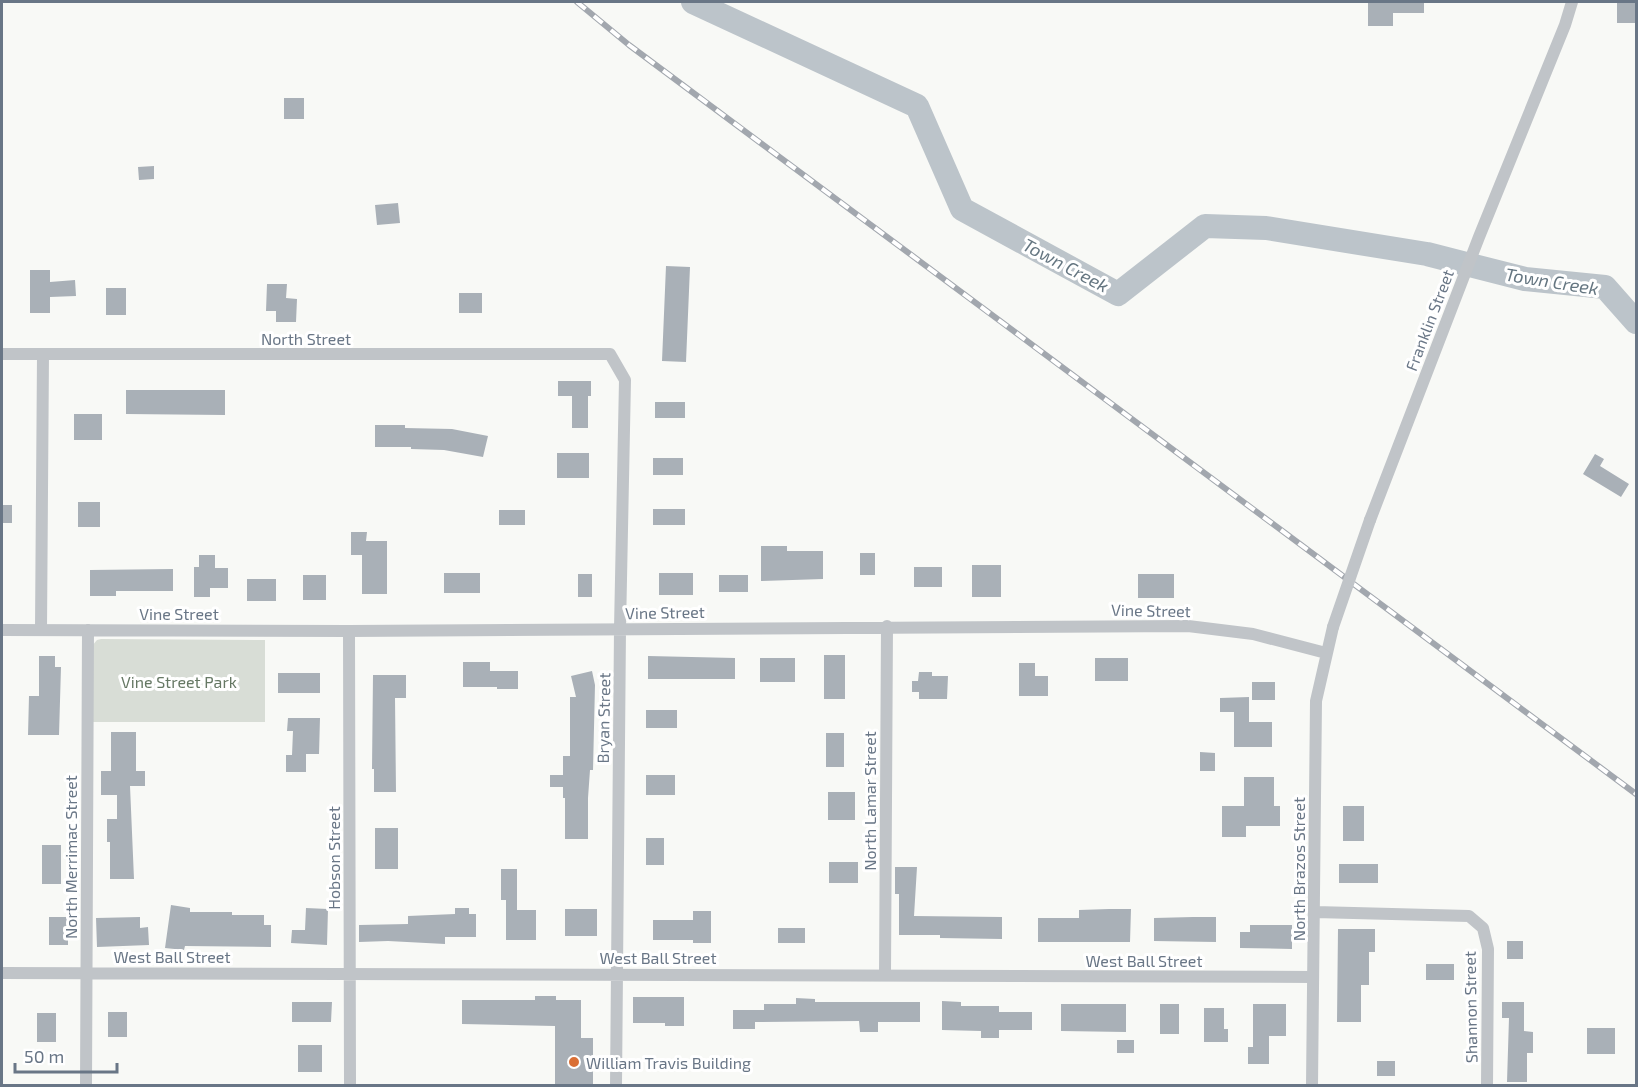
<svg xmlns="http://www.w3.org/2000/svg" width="1638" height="1087" font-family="'Exo 2',sans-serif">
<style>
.green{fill:#d8ddd6}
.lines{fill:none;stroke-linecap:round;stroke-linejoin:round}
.river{stroke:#bcc4ca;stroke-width:24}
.building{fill:#a9b0b7}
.street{stroke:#c0c4c8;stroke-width:12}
.rail-casing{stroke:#a2a7ae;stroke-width:6}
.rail{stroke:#fff;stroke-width:4;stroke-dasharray:11;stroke-linecap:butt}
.street-bridge{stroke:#c0c4c8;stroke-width:12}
.poi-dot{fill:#da6f35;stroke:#fff;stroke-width:2}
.labels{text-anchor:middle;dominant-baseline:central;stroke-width:6;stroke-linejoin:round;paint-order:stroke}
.street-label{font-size:16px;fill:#697686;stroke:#fff}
.park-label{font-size:16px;fill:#667864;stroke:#fff}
.poi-label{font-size:16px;fill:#697686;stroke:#fff;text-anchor:start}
.water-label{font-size:18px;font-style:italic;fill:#657681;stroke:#fff}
</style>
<rect width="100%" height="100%" fill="#f8f9f6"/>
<path class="green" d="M101 639 265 640V722H92V646L97 640Z"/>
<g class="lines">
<path class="river" d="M693 2 917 106 962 209 1118 294 1205 226 1266 228 1427 254 1525 279 1605 287 1636 322"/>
</g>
<path class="building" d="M1368 2H1424V13H1393V26H1368Z
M1617 2H1636V23H1617Z
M284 98H304V119H284Z
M154 166V179L139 180 138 167Z
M398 203 400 223 377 225 375 205Z
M666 266 690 267 686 362 662 361Z
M30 270H50V282L75 280 76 296 50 297V313H30Z
M267 284H287L286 298 297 299 296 322H276V311H266Z
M106 288H126V315H106Z
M459 293H482V313H459Z
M558 381H591V396H588V428H572V396H558Z
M126 390H225V415L126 414Z
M655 402H685V418H655Z
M74 414H102V440H74Z
M375 425H405V428L452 429 488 436 483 457 444 450 411 449V447H375Z
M557 453H589V478H557Z
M1595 454 1604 459 1600 466 1629 484 1621 497 1583 474Z
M653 458H683V475H653Z
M78 502H100V527H78Z
M2 505H12V523H2Z
M653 509H685V525H653Z
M499 510H525V525H499Z
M351 532H367L366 541H387V594H362V555H351Z
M761 546H787V551H823V579L761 581Z
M860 553H875V575H860Z
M199 555H215V568H228V588H210V597H194V567H199Z
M972 565H1001V597H972Z
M914 567H942V587H914Z
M173 569V591H116V596H90V570Z
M444 573H480V593H444Z
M659 573H693V595H659Z
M578 574H592V597H578Z
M1138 574H1174V598H1138Z
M303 575H326V600H303Z
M719 575H748V592H719Z
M247 579H276V601H247Z
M824 655H845V699H824Z
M39 656H55V667H61L59 735H28L29 696H39Z
M648 656 735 658V679H648Z
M760 658H795V682H760Z
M1095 658H1128V681H1095Z
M463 662H490V671H518V689H497V687H463Z
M1019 663H1035V676H1048V696H1019Z
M592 671 595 685 593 770H590L588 798V839H565V798H563V787H550V775H563V756H570V697H576L571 676Z
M919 672H932V676H948L947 699H919V692H912V681H918Z
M278 673H320V693H278Z
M373 675H406V698H395L396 792H374V769H372Z
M1252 682H1275V700H1252Z
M1249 697V722H1272V747H1234V712H1220V698Z
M646 710H677V728H646Z
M288 718H320L319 754H306V772H286V755H292L293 731H287Z
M111 732H136V771H145V786H130L134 879H110V842H107V819H117V795H101V771H111Z
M826 733H844V767H826Z
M1200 752 1215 753V771H1200Z
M646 775H675V795H646Z
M1244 777H1274V806H1280V826H1246V837H1222V806H1244Z
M828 792H855V820H828Z
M1343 806H1364V841H1343Z
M375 828H398V869H375Z
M646 838H664V865H646Z
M42 845H61V884H42Z
M829 862H858V883H829Z
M1339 864H1378V883H1339Z
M895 867H917L914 916 1002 917V939L940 938V935H899V894H895Z
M501 869H517V910H536V940H506V900H501Z
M171 905 190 908V912H232V915H264V925H271V947L185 946 184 950 165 948Z
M306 908 328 909 327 945 291 943 292 930H305Z
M455 908H469V914H476V937H445V944L388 941 359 942V925L408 924V916L455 914Z
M565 909H597V936H565Z
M1109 909H1131L1130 942H1038V918H1079V910Z
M693 911H711V943H693V940H653V920H693Z
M49 917H68V945H49Z
M140 917V928L148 927 149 945 97 947 96 918Z
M1193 917H1216V942L1154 941V918Z
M1250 925H1292V949L1240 948V932H1250Z
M778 928H805V943H778Z
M1338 929H1375V952H1369V985H1361V1022H1337Z
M1507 941H1523V959H1507Z
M1426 964H1454V980H1426Z
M535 996H556V1000H581V1038H593V1086H555V1026L462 1024V1000H535Z
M633 997H684V1026H665V1023H633Z
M796 998 815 999V1002H920V1022H878V1032H860L859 1021 755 1022V1029H733V1010H764V1004H796Z
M942 1001 961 1002V1006H999V1012H1032V1030H999V1038H981V1031L942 1030Z
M292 1002H332L331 1022H292Z
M1502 1002H1524V1031L1533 1032V1053H1527V1082H1507L1509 1018H1502Z
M1061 1004H1126V1032L1061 1031Z
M1160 1004H1179V1034H1160Z
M1253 1004H1286V1036H1269V1064H1248V1047H1253Z
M1204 1008H1224V1029H1228V1042H1204Z
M108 1012H127V1037H108Z
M37 1013H56V1042H37Z
M1587 1028H1615V1054H1587Z
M1117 1040H1134V1053H1117Z
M298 1045H322V1072H298Z
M1377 1061H1395V1076H1377Z"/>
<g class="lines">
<path class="street" d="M2 354H610L625 380 620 629 616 1086
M1370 520 1479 237 1565 25 1572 2
M41 629 43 355
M2 630 349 631 1188 626 1253 634 1326 653
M349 631 350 1086
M1315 912 1469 916 1483 928 1488 949 1487 1086
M2 973 1313 977
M885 975 887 626
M86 1086 88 630
M1312 1086 1316 701 1333 627"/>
<defs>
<path id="rail" d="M577 2 629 45 1636 794"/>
</defs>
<use href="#rail" class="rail-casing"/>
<use href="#rail" class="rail"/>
<path class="street-bridge" d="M1333 627 1370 520"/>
</g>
<circle class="poi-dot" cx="574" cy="1062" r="6"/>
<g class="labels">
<g class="street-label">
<text transform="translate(1429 320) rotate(-69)">Franklin Street</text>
<text x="306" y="338">North Street</text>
<text transform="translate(1151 610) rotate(1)">Vine Street</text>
<text transform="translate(665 612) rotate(-1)">Vine Street</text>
<text x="179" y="613">Vine Street</text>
<text transform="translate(603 718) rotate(-89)">Bryan Street</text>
<text transform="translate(869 801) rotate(-90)">North Lamar Street</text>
<text transform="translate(70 857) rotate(-90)">North Merrimac Street</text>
<text transform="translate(333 858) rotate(-90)">Hobson Street</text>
<text transform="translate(1298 869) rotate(-90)">North Brazos Street</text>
<text x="172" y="956">West Ball Street</text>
<text x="658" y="957">West Ball Street</text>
<text x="1144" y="960">West Ball Street</text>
<text transform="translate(1470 1007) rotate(-91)">Shannon Street</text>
</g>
<g class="park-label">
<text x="179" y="681">Vine Street Park</text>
</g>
<g class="poi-label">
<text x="586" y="1062">William Travis Building</text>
</g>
<g class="water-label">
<text transform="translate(1066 265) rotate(28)">Town Creek</text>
<text transform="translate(1552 281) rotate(9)">Town Creek</text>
</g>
</g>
<rect width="1638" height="1087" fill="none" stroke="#697686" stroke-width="6"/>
<path d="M15 1063v9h102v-9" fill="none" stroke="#697686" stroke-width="3"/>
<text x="24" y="1063" font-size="18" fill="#697686" stroke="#ffffff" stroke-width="4.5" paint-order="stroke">50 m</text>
</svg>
